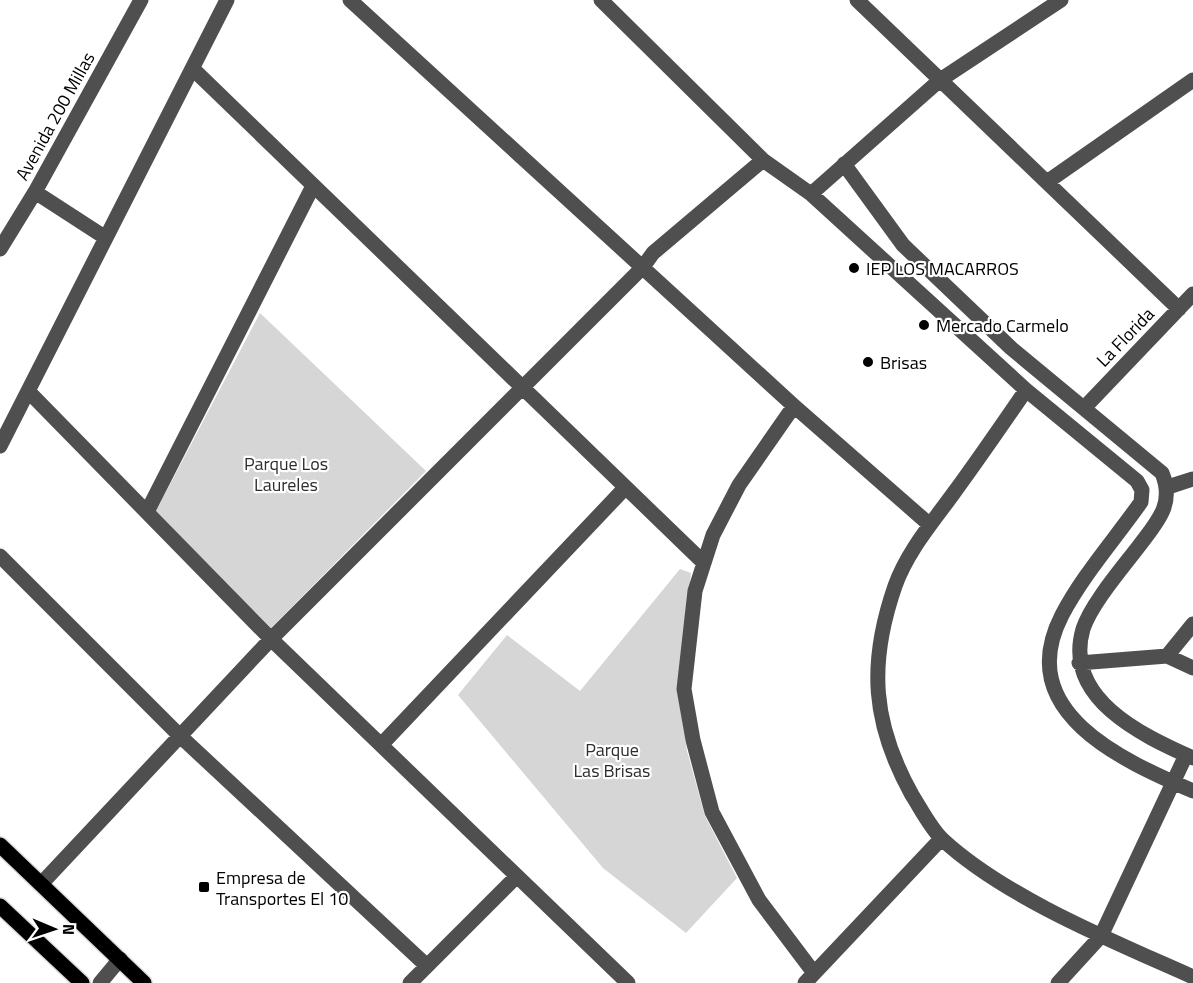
<svg xmlns="http://www.w3.org/2000/svg" width="1193" height="983" font-family="'Titillium Web',sans-serif">
<style>
.green{fill:#d6d6d6}
.lines{fill:none;stroke-linecap:round;stroke-linejoin:round}
.major-casing{stroke:#dbdbdb;stroke-width:18}
.minor{stroke:#4f4f4f;stroke-width:15}
.major{stroke:#000;stroke-width:15}
.poi-dot{fill:#000;stroke:#fff;stroke-width:2}
.labels{text-anchor:middle;dominant-baseline:central;stroke-width:4.5;stroke-linejoin:round;paint-order:stroke}
.street-label{font-size:18px;fill:#000;stroke:#fff}
.poi-label{font-size:18px;fill:#000;stroke:#fff;text-anchor:start}
.park-label{font-size:18px;fill:#2d2d2d;stroke:#fff}
</style>
<rect width="100%" height="100%" fill="#fff"/>
<path class="green" d="M260 313 426 471 271 628 156 511Z
M680 569 691 573 677 688 687 751 705 816 737 878 686 933 603 868 458 695 507 635 580 691Z"/>
<g class="lines">
<defs>
<path id="major" d="M0 845 144 983
M0 906 82 983"/>
</defs>
<use href="#major" class="major-casing"/>
<path class="minor" d="M350 0 794 406 930 525
M601 0 763 160 811 194 1026 390 1137 481 1142 490 1141 502C1115 539 1083 575 1062 615 1012 712 1122 760 1193 791
M857 0 1179 309
M193 69 704 563
M844 164 903 245 1011 348 1162 473C1175 504 1157 522 1139 546 1123 567 1091 604 1083 629 1063 698 1141 735 1193 758
M1047 182 1193 80
M35 192 106 238
M811 194 940 80 1061 0
M0 249 35 192 141 0
M1026 390C1002 425 978 460 953 494 932 523 907 552 895 586 868 664 872 723 912 795 921 809 931 829 943 840 1006 898 1115 942 1193 977
M28 391 271 639 628 983
M794 406 739 485 713 535 695 591 684 689 693 740 712 812 759 900 814 973
M1085 407 1193 294
M0 446 227 0
M1168 487 1193 479
M147 512 313 186
M0 556 179 735 427 966
M1193 624 1167 656 1193 668
M1079 663 1167 656
M382 744 625 488
M42 883 271 639 643 267 653 253 763 160
M100 983 120 959
M410 983 516 877
M805 983 941 839
M1058 983 1101 936 1186 755"/>
<use href="#major" class="major"/>
</g>
<g class="poi-dot">
<circle cx="854" cy="268" r="6"/>
<circle cx="924" cy="325" r="6"/>
<circle cx="868" cy="362" r="6"/>
<rect x="198" y="881" width="12" height="12" rx="3"/>
</g>
<g class="labels">
<g class="street-label">
<text transform="translate(55 116) rotate(-61)">Avenida 200 Millas</text>
<text transform="translate(1125 337) rotate(-46)">La Florida</text>
</g>
<g class="poi-label">
<text x="866" y="268">IEP LOS MACARROS</text>
<text x="936" y="325">Mercado Carmelo</text>
<text x="880" y="362">Brisas</text>
<text x="216" y="877">Empresa de<tspan x="216" dy="21">Transportes El 10</tspan></text>
</g>
<g class="park-label">
<text x="286" y="463">Parque Los<tspan x="286" dy="21">Laureles</tspan></text>
<text x="612" y="749">Parque<tspan x="612" dy="21">Las Brisas</tspan></text>
</g>
</g>
<g transform="translate(54 929) rotate(92)" stroke="#ffffff" stroke-width="4.5" paint-order="stroke">
<path d="M0-4.5L10 22L0 15L-10 22Z" fill="#000000"/>
<text y="-9" font-size="16" font-weight="bold" text-anchor="middle" fill="#000000">N</text>
</g>
</svg>
